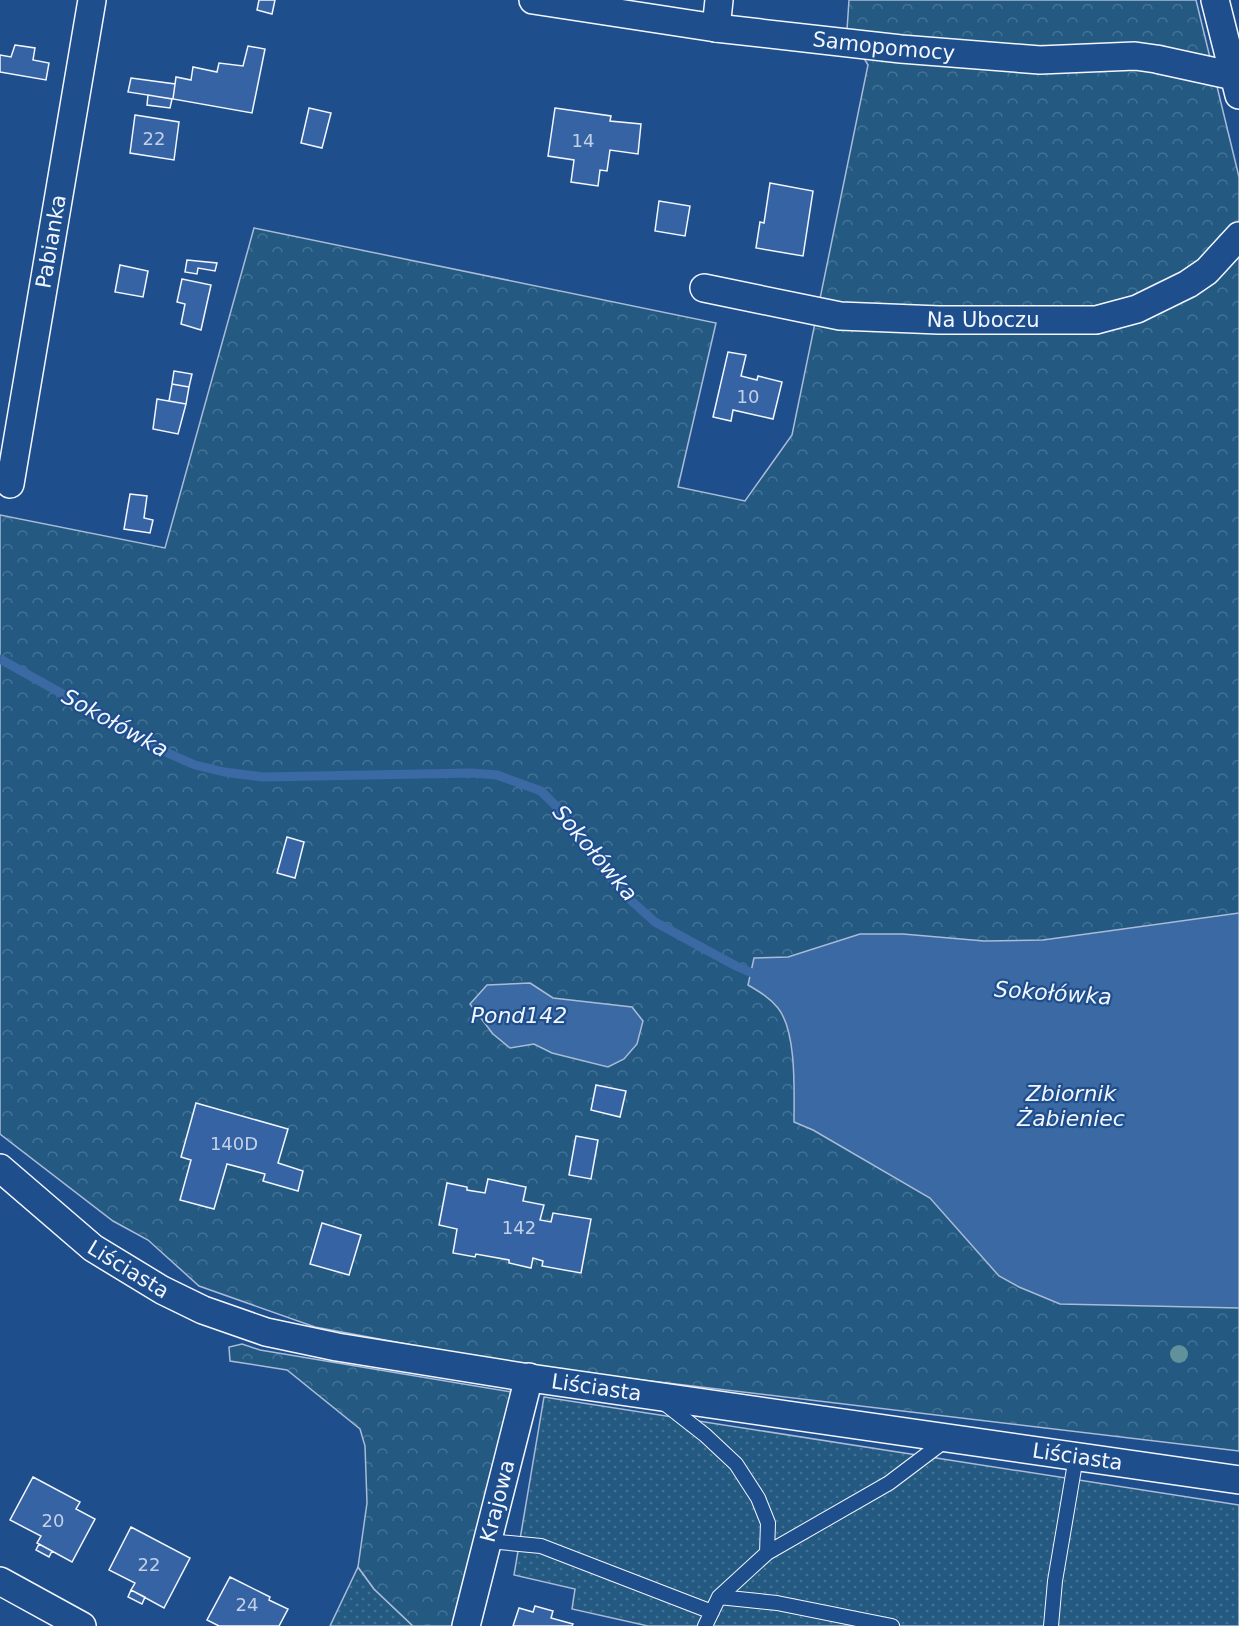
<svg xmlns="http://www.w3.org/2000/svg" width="1239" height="1626" font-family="'DejaVu Sans',sans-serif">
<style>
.grass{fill:url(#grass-dots);stroke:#a8bbd7;stroke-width:1.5}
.forest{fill:url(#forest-crowns);stroke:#a8bbd7;stroke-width:1.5}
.water{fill:#3b69a3;stroke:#a8bbd7;stroke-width:1.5}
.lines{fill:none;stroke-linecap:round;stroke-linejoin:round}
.stream{stroke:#3b69a3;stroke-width:9}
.building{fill:#3563a3;stroke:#f2f6ff;stroke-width:1.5}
.lane-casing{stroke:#f2f6ff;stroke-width:16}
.street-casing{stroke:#f2f6ff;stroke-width:30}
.lane{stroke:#1f4e8c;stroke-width:14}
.street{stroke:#1f4e8c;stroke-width:27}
.tree{fill:#61919a}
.labels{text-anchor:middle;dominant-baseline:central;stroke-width:4.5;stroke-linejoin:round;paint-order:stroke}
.number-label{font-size:18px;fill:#c3d1e8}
.street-label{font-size:21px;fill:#f2f6ff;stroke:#1f4e8c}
.water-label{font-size:22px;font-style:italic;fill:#f2f6ff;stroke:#1f4e8c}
</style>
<defs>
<pattern id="grass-dots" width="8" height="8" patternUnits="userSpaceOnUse" patternTransform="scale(1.5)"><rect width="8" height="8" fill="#245a82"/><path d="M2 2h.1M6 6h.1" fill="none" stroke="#447295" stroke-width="1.8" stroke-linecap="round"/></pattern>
<pattern id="forest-crowns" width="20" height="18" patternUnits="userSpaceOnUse" patternTransform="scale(1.5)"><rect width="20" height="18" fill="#245a82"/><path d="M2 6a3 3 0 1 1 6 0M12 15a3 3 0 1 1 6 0" fill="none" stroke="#447295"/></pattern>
</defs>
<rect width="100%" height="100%" fill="#1f4e8c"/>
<path class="grass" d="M544 1397 1239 1505V1626H648L572 1609 575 1589 514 1575Z
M358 1567 374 1589 413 1626H330Z"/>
<path class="forest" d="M849 0H1196L1239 177V1451L525 1366 315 1327 199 1286 148 1240 113 1221 0 1134V515L165 548 254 228 716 323 678 487 745 501 792 435 868 65 847 30Z
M242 1344 260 1350 512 1392 455 1626H413L374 1589 358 1567 367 1503 365 1446 360 1429 287 1370 230 1361 229 1347Z"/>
<path class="water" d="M1239 913V1308L1060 1304 1019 1287 999 1276 930 1198 813 1130 794 1122C794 1092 797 1032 778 1008 770 998 760 992 748 985L754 958 788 957 860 934H903L984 941 1043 940Z
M530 983 553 998 632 1007 643 1021 637 1044 624 1059 608 1067 552 1053 534 1044 510 1048 493 1034 470 1004 487 985Z"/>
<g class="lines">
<path class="stream" d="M0 659 170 754 195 765 224 772 263 777 472 773 497 775 541 791 557 807 598 864 625 895 655 922 736 966 752 973 763 974"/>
</g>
<path class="building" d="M259 0H275L272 14 257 10Z
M15 45 35 48 33 60 49 63 46 80 0 72V55L11 57Z
M248 46 265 49 252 113 173 99 176 77 191 80 193 67 217 72 219 63 243 66Z
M131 78 175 84 173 99 128 92Z
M148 95 172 99 170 108 147 105Z
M309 108 331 113 322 148 301 143Z
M555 108 611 116 610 121 641 124 638 154 610 150 607 171 600 170 598 186 571 182 574 160 548 156Z
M135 115 179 122 174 160 130 153Z
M770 183 813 191 803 256 756 248 760 222 764 223Z
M659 201 690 206 685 236 655 231Z
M187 260 217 263 215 271 198 268 197 274 185 272Z
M120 265 148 271 143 297 115 292Z
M182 279 211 285 201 330 181 324 185 304 177 302Z
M728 352 746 355 741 376 757 380 758 376 782 382 773 419 733 410 731 421 713 417Z
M174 371 192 374 189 387 172 384Z
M172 384 189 387 186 404 169 401Z
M157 399 186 404 178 434 153 429Z
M130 494 147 496 144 518 153 520 150 533 124 529Z
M287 837 304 842 295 878 277 873Z
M596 1085 626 1091 620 1117 591 1110Z
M196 1103 288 1129 278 1163 303 1171 298 1191 263 1181 265 1174 227 1164 214 1209 180 1200 191 1160 181 1157Z
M576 1136 598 1140 591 1179 569 1175Z
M488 1179 526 1187 523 1201 544 1205 540 1220 551 1222 553 1213 591 1219 581 1273 542 1266 543 1261 533 1258 531 1268 509 1263V1260L476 1254 475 1257 453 1253 457 1229 439 1225 447 1183 467 1187V1190L485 1193Z
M322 1223 361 1235 349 1275 310 1264Z
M33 1477 80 1502 76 1509 95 1519 72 1562 39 1544 37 1543 41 1536 10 1520Z
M131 1527 190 1558 164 1608 131 1590 135 1583 109 1570Z
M39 1544 52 1551 49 1557 36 1550Z
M230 1577 270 1597 269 1600 288 1609 279 1626H219L207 1620Z
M131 1590 145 1597 142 1604 128 1597Z
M535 1606 553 1611 551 1618 573 1624 572 1626H513L519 1608 533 1612Z"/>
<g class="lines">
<defs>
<path id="lane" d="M664 1403 705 1435 736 1464 758 1498 768 1523 767 1553
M488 1541 541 1546 712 1612
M719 1597 777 1603 892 1626
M705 1626 719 1597 767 1553 889 1483 946 1440
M1051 1626 1055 1581 1076 1457"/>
<g id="street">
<path id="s1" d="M533 0 716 28 901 49 1040 60 1135 56 1156 59 1234 76"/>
<path d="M1215 0 1239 95"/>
<path d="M716 28 719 0"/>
<path id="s2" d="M704 288 840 316 939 320H1096L1137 309 1188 284 1207 271 1239 236"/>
<path id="s3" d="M10 484 92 0"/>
<path id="s4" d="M0 1168 93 1248 162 1290 203 1310 266 1332 337 1347 523 1377 1239 1480"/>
<path d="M0 1581 82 1626"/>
<path id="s5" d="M466 1626 529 1377"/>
</g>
</defs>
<use href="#lane" class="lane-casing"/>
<use href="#street" class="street-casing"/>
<use href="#lane" class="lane"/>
<use href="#street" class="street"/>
</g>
<circle class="tree" cx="1179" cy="1354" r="9"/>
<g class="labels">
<g class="number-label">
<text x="154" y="138">22</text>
<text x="583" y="140">14</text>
<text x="748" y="396">10</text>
<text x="234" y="1143">140D</text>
<text x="519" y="1227">142</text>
<text x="53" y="1520">20</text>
<text x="149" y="1564">22</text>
<text x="247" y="1604">24</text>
</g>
<g class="street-label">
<text stroke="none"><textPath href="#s1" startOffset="354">Samopomocy</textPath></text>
<text stroke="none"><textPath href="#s3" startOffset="246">Pabianka</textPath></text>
<text stroke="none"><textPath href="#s2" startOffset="282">Na Uboczu</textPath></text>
<text stroke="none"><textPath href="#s4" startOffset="164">Liściasta</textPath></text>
<text stroke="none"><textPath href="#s4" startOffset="651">Liściasta</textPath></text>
<text stroke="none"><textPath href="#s4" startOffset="1137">Liściasta</textPath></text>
<text stroke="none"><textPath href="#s5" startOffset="129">Krajowa</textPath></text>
</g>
<g class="water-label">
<text transform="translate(115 723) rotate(29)">Sokołówka</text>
<text transform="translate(595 853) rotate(50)">Sokołówka</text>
<text transform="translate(1053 993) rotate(4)">Sokołówka</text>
<text x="519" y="1015">Pond142</text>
<text x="1071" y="1093">Zbiornik<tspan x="1071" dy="25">Żabieniec</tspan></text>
</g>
</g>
</svg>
